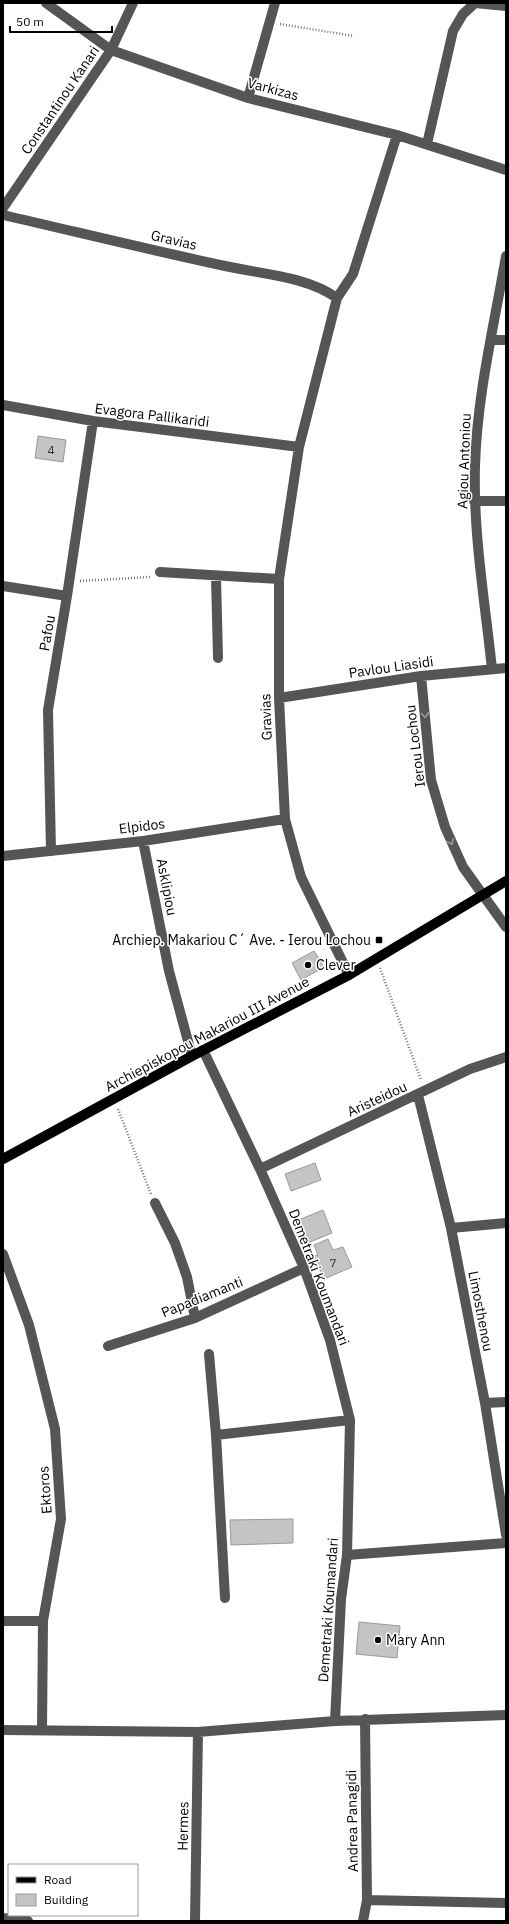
<svg xmlns="http://www.w3.org/2000/svg" width="509" height="1924" font-family="'IBM Plex Sans',sans-serif">
<style>
.building{fill:#c4c4c4;stroke:#999}
.lines{fill:none;stroke-linecap:round;stroke-linejoin:round}
.path{stroke:#777;stroke-width:2.5;stroke-dasharray:1 2;stroke-linecap:butt}
.minor{stroke:#555;stroke-width:10}
.major{stroke:#000;stroke-width:10}
.oneway{stroke:#999}
.poi-dot{fill:#000;stroke:#fff;stroke-width:1.5}
.labels{text-anchor:middle;dominant-baseline:central;stroke-width:3;stroke-linejoin:round;paint-order:stroke}
.number-label{font-size:12px;fill:#313131}
.street-label{font-size:14px;fill:#000;stroke:#fff}
.poi-label{font-size:14px;fill:#000;stroke:#fff;text-anchor:start}
</style>
<rect width="100%" height="100%" fill="#fff"/>
<path class="building" d="M38 436 66 440 63 462 35 458Z
M314 951 324 967 301 980 292 963Z
M315 1163 321 1180 291 1191 285 1174Z
M323 1210 332 1233 305 1244 296 1221Z
M328 1239 333 1250 343 1247 352 1267 324 1279 314 1256 318 1255 314 1245Z
M293 1519V1543L231 1545 230 1520Z
M359 1622 400 1626 397 1658 356 1654Z"/>
<g class="lines">
<path class="path" d="M280 24 354 36
M80 581 150 577
M380 968 421 1080
M118 1109 151 1194"/>
<path class="minor" d="M46 3 111 50 248 98 397 135 506 170
M248 98 275 3
M427 144 453 31 463 14 475 3 506 6
M3 208 111 50 133 3
M3 215C77 232 150 250 225 266 261 274 306 276 337 298
M492 340H506
M3 405 93 421 299 447
M474 501H506
M160 572 279 579
M216 577 218 658
M3 586 67 596
M492 669C485 602 473 533 475 466 477 395 494 326 506 256
M421 676 431 780 445 827 463 867 506 927
M279 698 421 676 506 668
M143 841 169 971 192 1056
M51 851 48 710 67 596 93 421
M3 856 143 841 285 819
M349 975 301 877 285 819 279 698V579L299 447 337 298 353 274 397 135
M203 1050 260 1169 304 1268 330 1340 350 1420 347 1555 341 1599 335 1721
M418 1095 451 1228 485 1403 506 1535
M260 1169 470 1069 506 1057
M155 1203 175 1243 187 1277 195 1318
M451 1228 506 1223
M3 1254 29 1325 55 1429 61 1519 43 1621 42 1730
M108 1346 195 1318 304 1268
M209 1354 216 1435 225 1598
M485 1403 506 1402
M216 1435 350 1420
M347 1555 506 1543
M3 1621H43
M3 1730 198 1732 335 1721 506 1715
M367 1900 506 1903
M3 1918 28 1921
M195 1921 198 1732
M363 1921 367 1900 365 1719"/>
<path class="major" d="M3 1159 192 1056 349 975 506 881"/>
</g>
<defs><path id="oneway-chevron" d="M-2-3.5L2.5 0L-2 3.5" fill="none" stroke-width="1.6" stroke-linecap="round" stroke-linejoin="round"/></defs>
<g class="oneway">
<use href="#oneway-chevron" transform="translate(425 715) rotate(85)"/>
<use href="#oneway-chevron" transform="translate(451 842) rotate(66)"/>
</g>
<g class="poi-dot">
<rect x="375" y="936" width="8" height="8" rx="2"/>
<circle cx="308" cy="965" r="4"/>
<circle cx="378" cy="1640" r="4"/>
</g>
<g class="labels">
<g class="number-label">
<text x="51" y="449">4</text>
<text x="333" y="1262">7</text>
</g>
<g class="street-label">
<text transform="translate(273 89) rotate(15)">Varkizas</text>
<text transform="translate(60 100) rotate(-56)">Constantinou Kanari</text>
<text transform="translate(174 240) rotate(13)">Gravias</text>
<text transform="translate(152 415) rotate(7)">Evagora Pallikaridi</text>
<text transform="translate(464 461) rotate(-88)">Agiou Antoniou</text>
<text transform="translate(47 633) rotate(-80)">Pafou</text>
<text transform="translate(391 667) rotate(-8)">Pavlou Liasidi</text>
<text transform="translate(266 717) rotate(-92)">Gravias</text>
<text transform="translate(415 746) rotate(-97)">Ierou Lochou</text>
<text transform="translate(142 826) rotate(-7)">Elpidos</text>
<text transform="translate(167 887) rotate(79)">Asklipiou</text>
<text transform="translate(207 1034) rotate(-28)">Archiepiskopou Makariou III Avenue</text>
<text transform="translate(377 1099) rotate(-25)">Aristeidou</text>
<text transform="translate(319 1277) rotate(69)">Demetraki Koumandari</text>
<text transform="translate(202 1297) rotate(-22)">Papadiamanti</text>
<text transform="translate(481 1311) rotate(79)">Limosthenou</text>
<text transform="translate(45 1490) rotate(-94)">Ektoros</text>
<text transform="translate(328 1610) rotate(-86)">Demetraki Koumandari</text>
<text transform="translate(352 1821) rotate(-91)">Andrea Panagidi</text>
<text transform="translate(183 1826) rotate(-89)">Hermes</text>
</g>
<g class="poi-label">
<text x="371" y="940" text-anchor="end">Archiep. Makariou C´ Ave. - Ierou Lochou</text>
<text x="316" y="965">Clever</text>
<text x="386" y="1640">Mary Ann</text>
</g>
</g>
<rect width="509" height="1924" fill="none" stroke="#000000" stroke-width="8"/>
<rect x="8" y="1864" width="130" height="52" fill="#ffffff" stroke="#999999"/>
<rect x="16" y="1877" width="20" height="6" fill="#000000" stroke="#999999"/>
<text x="44" y="1884" font-size="12" fill="#000000">Road</text>
<rect x="16" y="1894" width="20" height="12" fill="#c4c4c4" stroke="#999999"/>
<text x="44" y="1904" font-size="12" fill="#000000">Building</text>
<path d="M10 26v6h102v-6" fill="none" stroke="#000000" stroke-width="2"/>
<text x="16" y="26" font-size="12" fill="#000000" stroke="#ffffff" stroke-width="3" paint-order="stroke">50 m</text>
</svg>
